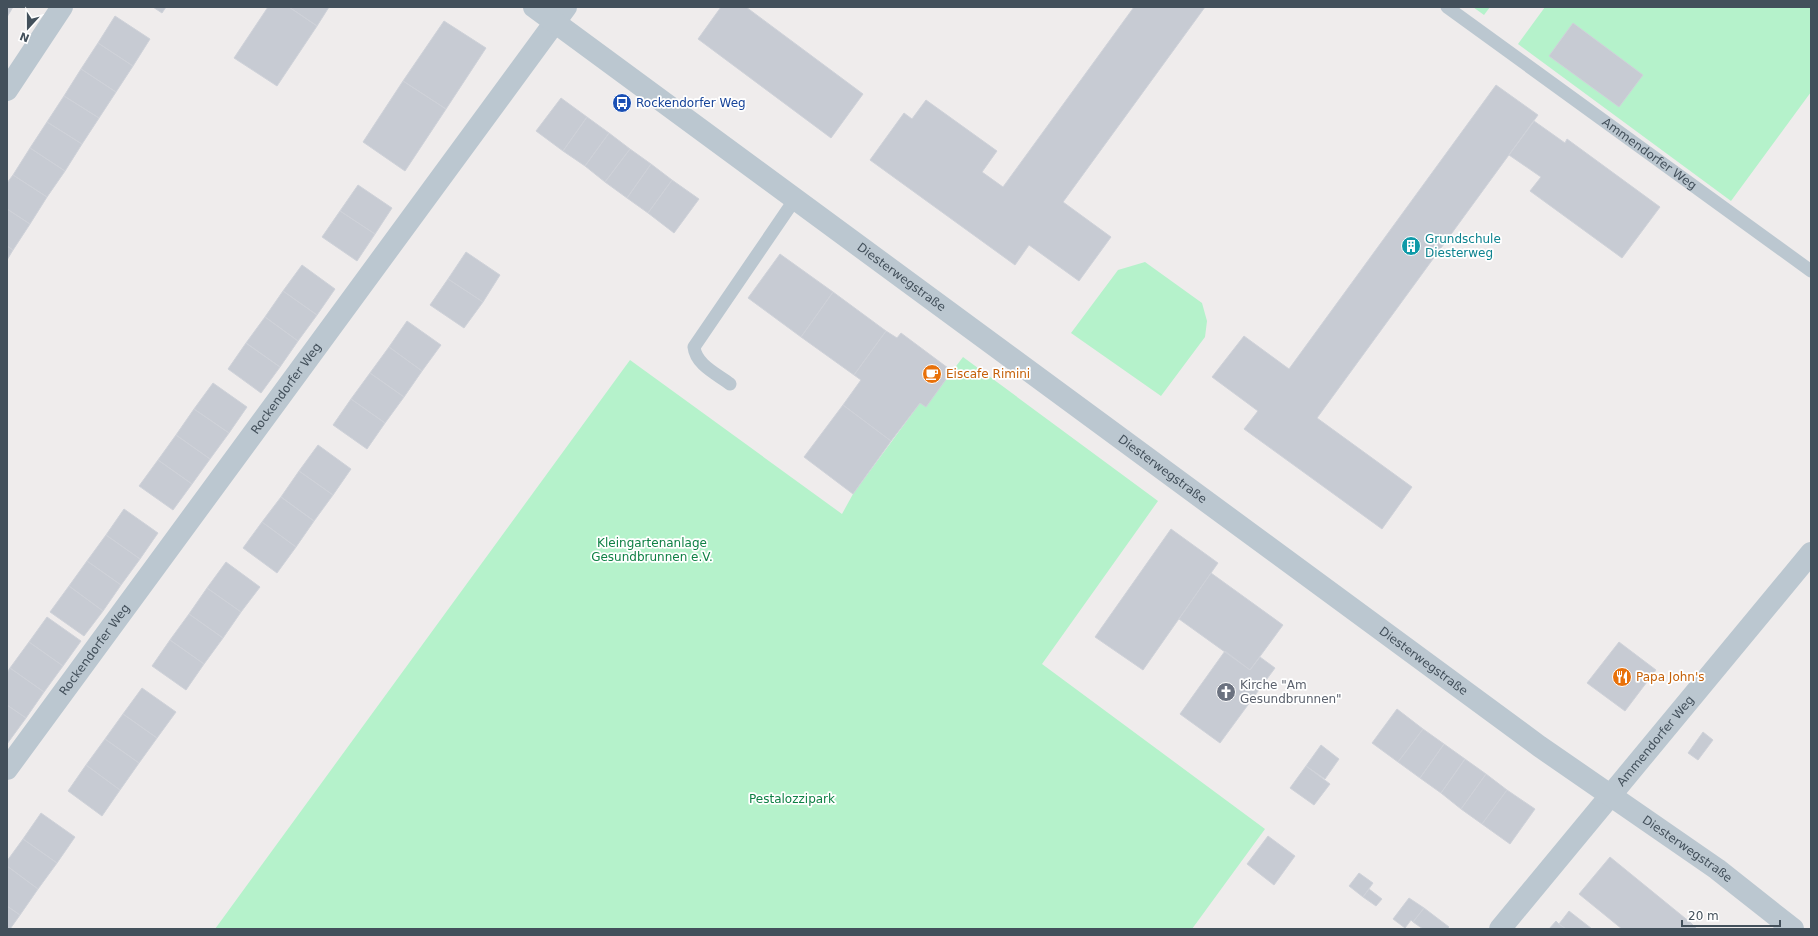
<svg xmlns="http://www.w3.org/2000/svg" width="1818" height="936" font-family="'DejaVu Sans',sans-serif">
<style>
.green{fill:#b5f2cb}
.building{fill:#c7cbd3;stroke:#cfd2d9}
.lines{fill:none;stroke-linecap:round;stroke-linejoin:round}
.service{stroke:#bbc7d0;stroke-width:13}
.minor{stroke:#bbc7d0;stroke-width:22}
.tertiary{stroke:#bbc7d0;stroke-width:22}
.labels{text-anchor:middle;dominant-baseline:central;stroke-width:3.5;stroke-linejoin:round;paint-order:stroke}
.transit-label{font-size:12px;fill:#164399;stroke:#fff;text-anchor:start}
.street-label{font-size:12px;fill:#43505b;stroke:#fff}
.culture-label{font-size:12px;fill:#0d838f;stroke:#fff;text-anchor:start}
.food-label{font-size:12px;fill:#c56008;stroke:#fff;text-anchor:start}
.park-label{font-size:12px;fill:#0f8145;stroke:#fff}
.worship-label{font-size:12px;fill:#5b616d;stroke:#fff;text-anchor:start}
</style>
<rect width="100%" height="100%" fill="#efecec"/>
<path class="green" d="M1473 7H1490L1484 15Z
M1545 7H1811V92L1731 201 1518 44Z
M1145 262 1202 303 1207 321 1205 337 1161 396 1071 333 1118 270Z
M963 357 1158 501 1042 664 1265 829 1192 929H215L630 360 842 514 853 494 920 403 926 406Z"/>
<path class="building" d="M7 7H13L7 17Z
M153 7H166L162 13Z
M268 7H289L317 26 277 86 234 58Z
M289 7H329L317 26Z
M721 7H746L863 94 831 138 698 39Z
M1134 7H1205L1063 202 1111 237 1079 281 1029 245 1015 265 870 160 904 113 912 119 926 100 997 151 982 172 1003 187Z
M115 16 150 39 133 66 98 43Z
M444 21 486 48 446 109 403 81Z
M1573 23 1643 75 1619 107 1549 56Z
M98 43 133 66 116 92 81 69Z
M81 69 116 92 99 118 64 96Z
M403 81 446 109 405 171 363 142Z
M1496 85 1538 115 1317 418 1412 487 1382 529 1244 429 1258 411 1212 377 1244 336 1289 369Z
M64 96 99 118 82 144 47 122Z
M561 98 587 117 563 151 536 131Z
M587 117 609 133 585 166 563 151Z
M1534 121 1565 143 1567 139 1660 207 1622 258 1530 191 1541 177 1509 155Z
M47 122 82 144 65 171 30 148Z
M609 133 630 149 605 182 585 166Z
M30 148 65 171 47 197 13 175Z
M630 149 651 164 627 198 605 182Z
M651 164 672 180 648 213 627 198Z
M13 175 47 197 30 224 7 209V183Z
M672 180 699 199 674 233 648 213Z
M358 185 392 208 375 234 340 211Z
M7 209 30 224 13 250 7 246Z
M340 211 375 234 357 261 322 237Z
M7 246 13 250 7 260Z
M466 252 500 275 483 302 448 279Z
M780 254 833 292 801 337 748 298Z
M302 265 335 289 317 315 283 291Z
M448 279 483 302 464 328 430 305Z
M283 291 317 315 298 341 265 317Z
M833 292 886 331 854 375 801 337Z
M265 317 298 341 280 367 246 343Z
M407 321 441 345 422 371 389 347Z
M886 331 897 338 901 333 952 371 926 407 920 403 891 441 843 405 861 380 854 375Z
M246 343 280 367 261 393 228 369Z
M389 347 422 371 404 397 370 373Z
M370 373 404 397 385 423 351 399Z
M213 383 247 407 229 433 194 409Z
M351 399 385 423 367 449 333 425Z
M843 405 891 441 853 494 804 457Z
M194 409 229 433 210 459 176 435Z
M176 435 210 459 192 484 158 460Z
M318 445 351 469 333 495 299 471Z
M158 460 192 484 173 510 139 486Z
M299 471 333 495 314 521 281 497Z
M281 497 314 521 296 547 262 522Z
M124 509 158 533 140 559 106 535Z
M262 522 296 547 277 573 243 548Z
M1171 529 1218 563 1143 670 1095 637Z
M106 535 140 559 121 585 87 561Z
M87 561 121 585 103 611 69 586Z
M226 562 260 587 241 612 207 588Z
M1211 573 1283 625 1250 670 1179 619Z
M69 586 103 611 84 636 50 612Z
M207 588 241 612 223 638 189 614Z
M189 614 223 638 204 664 170 640Z
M47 617 81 641 63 666 29 642Z
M170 640 204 664 186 690 152 666Z
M29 642 63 666 44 692 10 668Z
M1619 642 1656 670 1625 711 1587 683Z
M1225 651 1250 670 1260 657 1275 668 1220 743 1180 714Z
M10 668 44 692 26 718 7 705V673Z
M142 688 176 712 157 738 123 714Z
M7 705 26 718 7 744Z
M1397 709 1423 729 1398 762 1372 743Z
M123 714 157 738 139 763 105 739Z
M1423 729 1444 744 1420 778 1398 762Z
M1703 732 1713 740 1698 760 1688 753Z
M105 739 139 763 120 790 86 765Z
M1444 744 1465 759 1441 793 1420 778Z
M1321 745 1339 759 1325 779 1306 766Z
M1465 759 1486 774 1461 809 1441 793Z
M86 765 120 790 102 816 68 791Z
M1306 766 1330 784 1314 805 1290 788Z
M1486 774 1507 790 1482 824 1461 809Z
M1507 790 1535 809 1510 844 1482 824Z
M41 813 75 837 57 863 23 839Z
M1268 836 1295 856 1274 885 1247 864Z
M23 839 57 863 38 889 7 866V861Z
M1610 857 1691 923 1686 929H1622L1579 894Z
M7 866 38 889 20 915 7 906Z
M1359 873 1373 883 1363 897 1349 886Z
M1369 889 1382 899 1376 906 1363 897Z
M1409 898 1424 908 1413 922 1411 920 1405 928 1393 919Z
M7 906 20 915 10 929H7Z
M1424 908 1449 927 1447 929H1423L1413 922Z
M1569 911 1592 929H1566L1559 924Z
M1556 921 1559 924 1566 929H1549Z
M1691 923 1697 929H1686Z"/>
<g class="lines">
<g class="service">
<path id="s1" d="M1447 7 1811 271"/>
<path d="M730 384C717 374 696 365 694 347L795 199"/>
</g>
<g class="minor">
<path d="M7 90 62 7"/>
<path id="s2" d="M7 769 566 7"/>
<path id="s3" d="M1500 929 1811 553"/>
</g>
<path class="tertiary" id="s4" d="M534 7 1539 746 1717 869 1793 929"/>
</g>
<defs>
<symbol id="bus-disc" viewBox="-11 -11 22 22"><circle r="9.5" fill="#1a4fb4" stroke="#fff"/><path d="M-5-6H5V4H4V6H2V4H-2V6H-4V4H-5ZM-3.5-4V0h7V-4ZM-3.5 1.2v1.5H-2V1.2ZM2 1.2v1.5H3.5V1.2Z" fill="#fff"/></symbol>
<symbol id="building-disc" viewBox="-11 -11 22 22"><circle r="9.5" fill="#0f9aa8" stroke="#fff"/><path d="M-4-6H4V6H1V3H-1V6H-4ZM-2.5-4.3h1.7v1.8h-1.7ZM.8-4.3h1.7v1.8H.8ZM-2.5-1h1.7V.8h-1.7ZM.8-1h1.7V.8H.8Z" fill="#fff"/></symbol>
<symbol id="cafe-disc" viewBox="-11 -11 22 22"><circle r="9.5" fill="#e8710a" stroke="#fff"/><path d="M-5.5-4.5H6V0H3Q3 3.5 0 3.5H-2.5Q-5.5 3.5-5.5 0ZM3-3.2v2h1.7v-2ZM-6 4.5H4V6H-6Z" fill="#fff"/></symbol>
<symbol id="restaurant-disc" viewBox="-11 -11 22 22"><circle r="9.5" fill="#e8710a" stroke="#fff"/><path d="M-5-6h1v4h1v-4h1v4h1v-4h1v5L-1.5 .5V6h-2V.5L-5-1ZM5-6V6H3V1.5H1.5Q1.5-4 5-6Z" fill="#fff"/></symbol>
<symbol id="church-disc" viewBox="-11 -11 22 22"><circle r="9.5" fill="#6b7280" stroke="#fff"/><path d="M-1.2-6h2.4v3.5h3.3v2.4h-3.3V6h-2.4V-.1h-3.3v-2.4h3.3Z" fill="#fff"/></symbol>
</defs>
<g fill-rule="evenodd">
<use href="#bus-disc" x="611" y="92" width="22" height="22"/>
<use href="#building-disc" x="1400" y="235" width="22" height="22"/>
<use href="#cafe-disc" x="921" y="363" width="22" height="22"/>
<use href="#restaurant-disc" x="1611" y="666" width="22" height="22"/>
<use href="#church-disc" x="1215" y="681" width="22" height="22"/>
</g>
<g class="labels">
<g class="transit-label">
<text x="636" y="103">Rockendorfer Weg</text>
</g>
<g class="street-label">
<text stroke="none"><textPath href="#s1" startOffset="250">Ammendorfer Weg</textPath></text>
<text stroke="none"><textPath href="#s4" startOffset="456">Diesterwegstraße</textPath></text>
<text stroke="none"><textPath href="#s2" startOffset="472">Rockendorfer Weg</textPath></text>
<text stroke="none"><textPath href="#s4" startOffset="780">Diesterwegstraße</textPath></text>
<text stroke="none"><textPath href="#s2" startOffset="148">Rockendorfer Weg</textPath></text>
<text stroke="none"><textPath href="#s4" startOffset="1104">Diesterwegstraße</textPath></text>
<text stroke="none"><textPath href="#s3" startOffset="244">Ammendorfer Weg</textPath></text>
<text stroke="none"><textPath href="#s4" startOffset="1428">Diesterwegstraße</textPath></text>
</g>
<g class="culture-label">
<text x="1425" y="239">Grundschule<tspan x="1425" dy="14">Diesterweg</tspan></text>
</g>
<g class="food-label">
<text x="946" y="374">Eiscafe Rimini</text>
<text x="1636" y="677">Papa John's</text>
</g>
<g class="park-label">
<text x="652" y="543">Kleingartenanlage<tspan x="652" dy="14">Gesundbrunnen e.V.</tspan></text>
<text x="792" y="799">Pestalozzipark</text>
</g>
<g class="worship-label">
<text x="1240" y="685">Kirche "Am<tspan x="1240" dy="14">Gesundbrunnen"</tspan></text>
</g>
</g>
<rect width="1818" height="936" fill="none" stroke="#43505b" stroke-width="16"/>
<g transform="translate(28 28) rotate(201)" stroke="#ffffff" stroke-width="3" paint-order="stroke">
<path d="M0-3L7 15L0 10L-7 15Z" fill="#43505b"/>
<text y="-6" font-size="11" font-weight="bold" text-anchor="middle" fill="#43505b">N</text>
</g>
<path d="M1682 920v6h98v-6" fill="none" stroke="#43505b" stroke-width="2"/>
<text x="1688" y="920" font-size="12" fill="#43505b" stroke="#ffffff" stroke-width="3" paint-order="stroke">20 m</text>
</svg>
